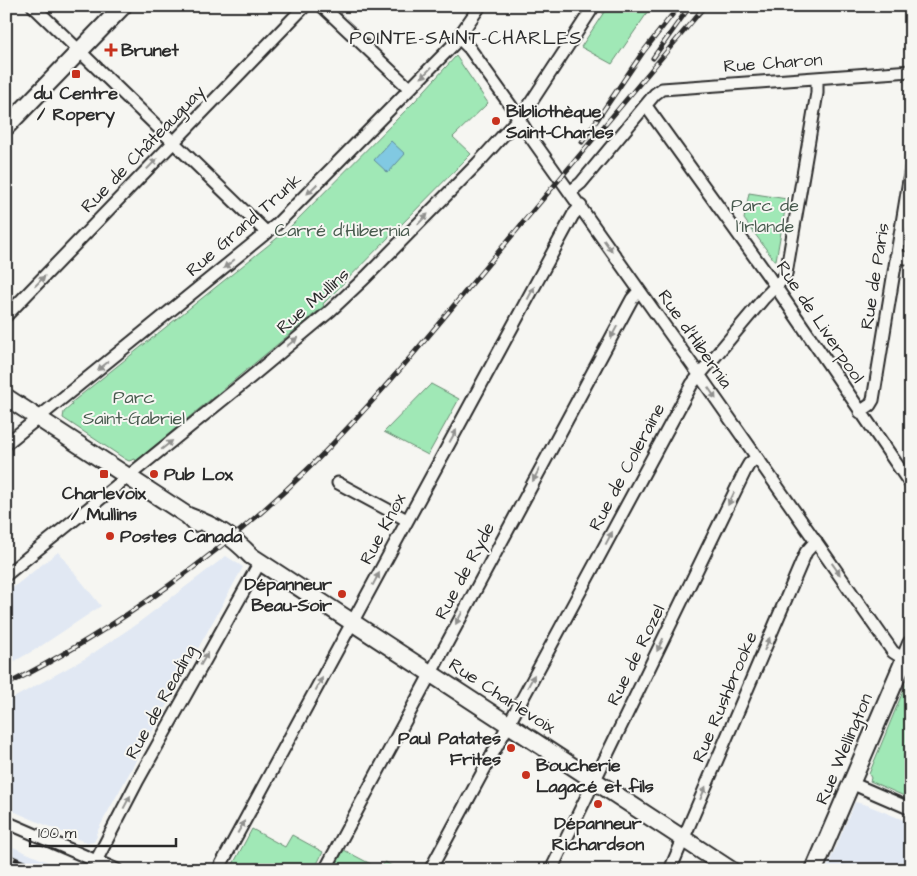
<svg xmlns="http://www.w3.org/2000/svg" width="917" height="876" font-family="'Architects Daughter',sans-serif">
<style>
.built{fill:#e1e8f3}
.green{fill:#a0e8b6;stroke:#668a70}
.water{fill:#81c9e2;stroke:#5f8a99}
.lines{fill:none;stroke-linecap:round;stroke-linejoin:round}
.street-casing{stroke:#2b2b2b;stroke-width:15}
.secondary-casing{stroke:#2b2b2b;stroke-width:20}
.street{stroke:#f6f6f2;stroke-width:11}
.secondary{stroke:#f6f6f2;stroke-width:16}
.rail-casing{stroke:#2b2b2b;stroke-width:5}
.rail{stroke:#f6f6f2;stroke-width:3;stroke-dasharray:9;stroke-linecap:butt}
.oneway{fill:#90908e}
.poi-dot{fill:#c8321e;stroke:#f6f6f2;stroke-width:2}
.labels{text-anchor:middle;dominant-baseline:central;stroke-width:4;stroke-linejoin:round;paint-order:stroke}
.poi-label{font-size:18px;font-weight:bold;fill:#2b2b2b;stroke:#f6f6f2;text-anchor:start}
.street-label{font-size:18px;fill:#2b2b2b;stroke:#f6f6f2}
.park-label{font-size:18px;fill:#485a4e;stroke:#f6f6f2}
.neighbourhood-label{font-size:19px;letter-spacing:1px;fill:#2b2b2b;stroke:#f6f6f2}
</style>
<rect width="100%" height="100%" fill="#f6f6f2"/>
<filter id="ink" filterUnits="userSpaceOnUse"><feTurbulence type="fractalNoise" baseFrequency=".02" numOctaves="2"/><feDisplacementMap in="SourceGraphic" scale="10" xChannelSelector="R" yChannelSelector="G"/><feConvolveMatrix kernelMatrix="1 2 1 2 8 2 1 2 1" color-interpolation-filters="sRGB"/></filter>
<g filter="url(#ink)">
<path class="built" d="M58 552 101 606 38 648 6 666V593Z
M226 556 243 567 105 817 96 834 97 836 94 842 87 843 6 808V702L86 658 138 623Z
M855 802 867 805 911 823V870H826Z
M6 844 66 870H6Z"/>
<path class="green" d="M608 6H652L612 64 581 47Z
M456 56 488 103 453 137 471 154 323 304 324 306 136 461 135 459 129 461 125 459 63 418 64 412 72 405 71 403 286 231 415 101Z
M749 193 787 199 776 260H774L744 219Z
M431 384 459 399 428 455 384 432Z
M911 672V799L870 781 871 778 869 774Z
M252 829 285 847 292 835 323 852 314 870H230Z
M344 850 380 869 385 862 399 870H333Z"/>
<path class="water" d="M391 141 405 154 388 173 374 160Z"/>
<g class="lines">
<defs>
<path id="street" d="M33 6 267 233
M322 6 410 89
M459 38 470 49 511 106 527 132 693 366 893 652 904 659
M646 106 769 277 911 485
M570 192 581 183 655 94 662 89 911 71
M896 256 911 259
M6 316 305 6
M860 412 870 405 873 400 911 168
M6 444 276 225 453 45 480 6
M338 483 407 520
M6 575 251 377 330 311 366 277 478 163 526 110 594 6
M851 783 911 809
M6 822 117 870
M96 861 138 780 260 562
M218 870 573 215 581 206
M325 870 632 299 639 291
M430 870 692 384 764 298 780 282 786 274 817 93V78
M551 870 745 471 749 464 756 458
M670 870 806 552 816 541"/>
<path id="secondary" d="M6 127 123 6
M6 397 188 516 195 523
M188 516C215 526 231 535 251 556L731 870
M814 870 911 644"/>
</defs>
<use href="#street" class="street-casing"/>
<use href="#secondary" class="secondary-casing"/>
<use href="#street" class="street"/>
<use href="#secondary" class="secondary"/>
<defs>
<path id="rail" d="M653 58 690 6
M582 142 643 52 679 6
M6 685C115 630 227 550 313 464 382 395 442 319 505 244 571 165 638 86 705 6
M6 855 40 870"/>
</defs>
<use href="#rail" class="rail-casing"/>
<use href="#rail" class="rail"/>
</g>
<defs><path id="oneway-solid" d="M-6-.8H1V-3.2L6.5 0L1 3.2V.8H-6Z" transform="scale(1.25)"/></defs>
<g class="oneway">
<use href="#oneway-solid" transform="translate(426 73) rotate(134)"/>
<use href="#oneway-solid" transform="translate(152 164) rotate(-46)"/>
<use href="#oneway-solid" transform="translate(312 189) rotate(135)"/>
<use href="#oneway-solid" transform="translate(423 219) rotate(-46)"/>
<use href="#oneway-solid" transform="translate(608 246) rotate(55)"/>
<use href="#oneway-solid" transform="translate(229 264) rotate(141)"/>
<use href="#oneway-solid" transform="translate(40 281) rotate(-46)"/>
<use href="#oneway-solid" transform="translate(531 293) rotate(-62)"/>
<use href="#oneway-solid" transform="translate(614 332) rotate(118)"/>
<use href="#oneway-solid" transform="translate(292 342) rotate(-40)"/>
<use href="#oneway-solid" transform="translate(103 366) rotate(141)"/>
<use href="#oneway-solid" transform="translate(712 393) rotate(56)"/>
<use href="#oneway-solid" transform="translate(453 436) rotate(-61)"/>
<use href="#oneway-solid" transform="translate(167 445) rotate(-39)"/>
<use href="#oneway-solid" transform="translate(536 475) rotate(118)"/>
<use href="#oneway-solid" transform="translate(731 499) rotate(116)"/>
<use href="#oneway-solid" transform="translate(609 538) rotate(-62)"/>
<use href="#oneway-solid" transform="translate(836 569) rotate(55)"/>
<use href="#oneway-solid" transform="translate(376 579) rotate(-62)"/>
<use href="#oneway-solid" transform="translate(459 618) rotate(118)"/>
<use href="#oneway-solid" transform="translate(767 644) rotate(-67)"/>
<use href="#oneway-solid" transform="translate(660 645) rotate(116)"/>
<use href="#oneway-solid" transform="translate(204 659) rotate(-61)"/>
<use href="#oneway-solid" transform="translate(531 681) rotate(-62)"/>
<use href="#oneway-solid" transform="translate(319 684) rotate(-62)"/>
<use href="#oneway-solid" transform="translate(703 793) rotate(-67)"/>
<use href="#oneway-solid" transform="translate(127 802) rotate(-62)"/>
<use href="#oneway-solid" transform="translate(241 827) rotate(-61)"/>
</g>
</g>
<g class="poi-dot">
<path d="M108.5 42.5h5v5h5v5h-5v5h-5v-5h-5v-5h5z"/>
<rect x="71" y="69" width="10" height="10" rx="2.5"/>
<circle cx="496" cy="121" r="5"/>
<rect x="99" y="469" width="10" height="10" rx="2.5"/>
<circle cx="154" cy="474" r="5"/>
<circle cx="110" cy="536" r="5"/>
<circle cx="342" cy="594" r="5"/>
<circle cx="511" cy="748" r="5"/>
<circle cx="526" cy="775" r="5"/>
<circle cx="598" cy="804" r="5"/>
</g>
<g class="labels">
<g class="poi-label">
<text x="121" y="50">Brunet</text>
<text x="76" y="93" text-anchor="middle">du Centre<tspan x="76" dy="21">/ Ropery</tspan></text>
<text x="506" y="111">Bibliothèque<tspan x="506" dy="21">Saint-Charles</tspan></text>
<text x="164" y="474">Pub Lox</text>
<text x="104" y="493" text-anchor="middle">Charlevoix<tspan x="104" dy="21">/ Mullins</tspan></text>
<text x="120" y="536">Postes Canada</text>
<text x="332" y="584" text-anchor="end">Dépanneur<tspan x="332" dy="21">Beau-Soir</tspan></text>
<text x="501" y="738" text-anchor="end">Paul Patates<tspan x="501" dy="21">Frites</tspan></text>
<text x="536" y="765">Boucherie<tspan x="536" dy="21">Lagacé et fils</tspan></text>
<text x="598" y="823" text-anchor="middle">Dépanneur<tspan x="598" dy="21">Richardson</tspan></text>
</g>
<g class="street-label">
<text transform="translate(773 63) rotate(-4)">Rue Charon</text>
<text transform="translate(143 149) rotate(-46)">Rue de Châteauguay</text>
<text transform="translate(244 225) rotate(-41)">Rue Grand Trunk</text>
<text transform="translate(875 276) rotate(-81)">Rue de Paris</text>
<text transform="translate(313 301) rotate(-41)">Rue Mullins</text>
<text transform="translate(820 322) rotate(56)">Rue de Liverpool</text>
<text transform="translate(695 339) rotate(55)">Rue d'Hibernia</text>
<text transform="translate(627 467) rotate(-62)">Rue de Coleraine</text>
<text transform="translate(383 529) rotate(-62)">Rue Knox</text>
<text transform="translate(465 571) rotate(-62)">Rue de Ryde</text>
<text transform="translate(636 655) rotate(-64)">Rue de Rozel</text>
<text transform="translate(502 696) rotate(33)">Rue Charlevoix</text>
<text transform="translate(725 697) rotate(-67)">Rue Rushbrooke</text>
<text transform="translate(161 702) rotate(-61)">Rue de Reading</text>
<text transform="translate(844 749) rotate(-67)">Rue Wellington</text>
</g>
<g class="park-label">
<text x="765" y="205">Parc de<tspan x="765" dy="21">l'Irlande</tspan></text>
<text x="342" y="230">Carré d'Hibernia</text>
<text x="134" y="397">Parc<tspan x="134" dy="21">Saint-Gabriel</tspan></text>
</g>
<g class="neighbourhood-label">
<text x="466" y="38">POINTE-SAINT-CHARLES</text>
</g>
</g>
<rect width="917" height="876" fill="none" stroke="#f6f6f2" stroke-width="25"/>
<rect x="12" y="12" width="892" height="851" fill="none" stroke="#2b2b2b" stroke-width="2" filter="url(#ink)"/>
<path d="M30 838v8h146v-8" fill="none" stroke="#2b2b2b" stroke-width="2.5"/>
<text x="38" y="838" font-size="15" fill="#2b2b2b" stroke="#f6f6f2" stroke-width="4" paint-order="stroke">100 m</text>
</svg>
